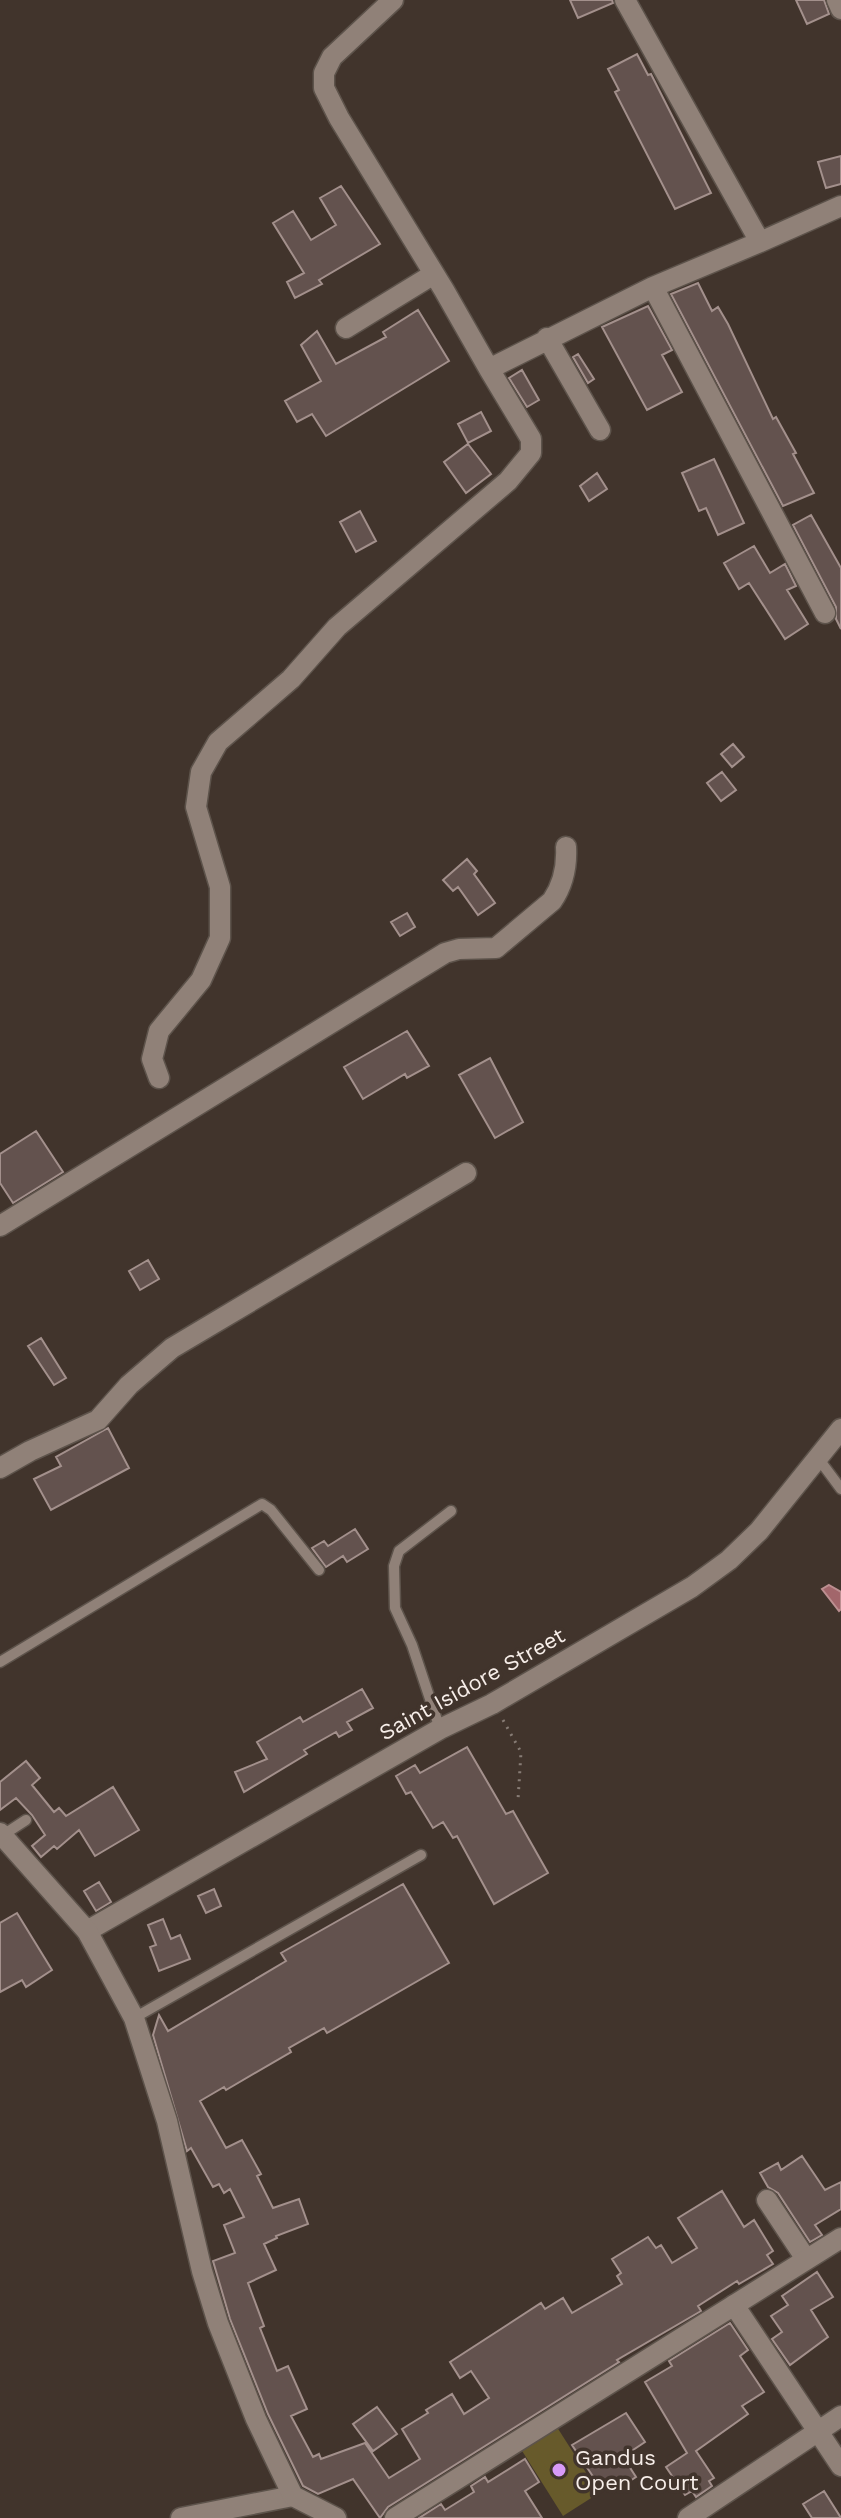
<svg xmlns="http://www.w3.org/2000/svg" width="841" height="2518" font-family="'Work Sans',sans-serif">
<style>
.green{fill:#675a2b}
.water{fill:#a2666b;stroke:#bc8f91;stroke-width:2}
.building{fill:#63524e;stroke:#a3908c;stroke-width:2}
.lines{fill:none;stroke-linecap:round;stroke-linejoin:round}
.service-casing{stroke:#5d534b;stroke-width:13}
.minor-casing{stroke:#5d534b;stroke-width:23}
.tertiary-casing{stroke:#5d534b;stroke-width:23}
.path{stroke:#877c75;stroke-width:3;stroke-dasharray:2 6;stroke-linecap:butt}
.service{stroke:#908178;stroke-width:10}
.minor{stroke:#908178;stroke-width:20}
.tertiary{stroke:#908178;stroke-width:20}
.poi-dot{fill:#d89af8;stroke:#41342c;stroke-width:3}
.labels{text-anchor:middle;dominant-baseline:central;stroke-width:7;stroke-linejoin:round;paint-order:stroke}
.street-label{font-size:22px;fill:#f7eee9;stroke:#41342c}
.poi-label{font-size:22px;fill:#f7eee9;stroke:#41342c;text-anchor:start}
</style>
<rect width="100%" height="100%" fill="#41342c"/>
<path class="green" d="M555 2424 599 2493 563 2516 519 2446Z"/>
<path class="water" d="M829 1585 841 1592V1609L839 1611 822 1589Z"/>
<path class="building" d="M570 0H612L613 3 578 18Z
M796 0H824L829 14 807 24Z
M637 54 648 75 651 74 711 193 675 209 615 92 619 90 608 69Z
M841 156V184L826 188 818 162Z
M341 186 380 244 319 280 322 284 295 298 287 282 304 273 273 223 293 211 311 240 336 225 320 198Z
M698 283 712 311 718 307 728 324 773 419 776 417 796 453 793 454 814 493 783 506 671 294Z
M648 306 672 350 662 355 682 392 647 410 602 327Z
M418 310 449 361 326 436 312 414 297 422 285 401 321 381 301 345 317 331 336 364 386 337 383 332Z
M578 354 594 379 588 383 573 357Z
M522 370 539 400 527 407 509 378Z
M481 412 491 431 468 443 458 424Z
M468 444 491 474 466 493 444 462Z
M714 459 744 523 718 535 706 508 699 511 682 473Z
M597 473 607 489 589 501 580 486Z
M360 511 376 541 356 552 340 522Z
M811 515 841 568V629L836 619V607L793 525Z
M754 546 770 573 785 564 796 586 787 590 808 624 785 639 749 583 739 589 724 563Z
M733 744 744 757 732 767 721 754Z
M722 772 736 790 721 801 707 783Z
M467 859 477 871 474 874 495 903 478 915 458 887 453 891 443 880Z
M407 913 415 927 400 936 391 922Z
M407 1031 429 1066 407 1078 405 1074 363 1099 344 1067Z
M490 1058 523 1122 495 1138 459 1075Z
M36 1131 63 1172 13 1203 0 1183V1154Z
M148 1260 159 1279 140 1290 129 1271Z
M41 1338 66 1378 54 1385 28 1346Z
M108 1428 129 1468 51 1510 34 1479 61 1466 56 1457Z
M355 1529 368 1549 347 1562 343 1556 326 1567 312 1548 324 1541 328 1546Z
M362 1689 373 1708 347 1722 352 1730 339 1737 336 1732 304 1750 307 1754 244 1792 235 1772 267 1759 257 1742 300 1717 303 1722Z
M467 1747 506 1814 513 1811 548 1873 494 1904 457 1836 453 1838 443 1822 433 1828 411 1792 406 1794 396 1776 415 1765 420 1773Z
M26 1761 40 1778 32 1785 54 1812 59 1808 66 1816 113 1787 139 1830 95 1856 79 1830 57 1849 54 1846 41 1857 32 1846 45 1835 32 1815 16 1798 0 1810V1782Z
M99 1882 111 1902 96 1911 84 1891Z
M403 1884 449 1963 327 2033 324 2028 289 2048 291 2052 226 2090 224 2087 200 2101 226 2148 242 2140 261 2174 257 2176 273 2208 299 2199 308 2224 276 2236 277 2238 264 2244 276 2270 248 2283 264 2326 260 2328 277 2371 288 2366 307 2409 291 2416 313 2457 319 2454 321 2459 365 2443 389 2478 420 2459 402 2429 428 2413 426 2410 452 2394 464 2414 489 2398 471 2371 460 2378 450 2362 541 2303 545 2309 563 2298 572 2313 622 2284 617 2276 621 2273 612 2259 648 2237 656 2248 661 2245 672 2263 697 2248 678 2218 722 2191 744 2227 754 2220 773 2251 767 2255 773 2264 739 2284 737 2281 698 2306 701 2311 617 2360 619 2362 388 2507 380 2518 353 2479 318 2494 303 2486 268 2414 230 2319 213 2261 235 2253 224 2225 244 2217 230 2189 224 2193 219 2184 213 2187 191 2148 187 2151 153 2035 159 2015 168 2031 286 1961 281 1953Z
M214 1889 221 1906 206 1913 198 1896Z
M17 1913 52 1970 26 1987 22 1980 0 1992V1923Z
M163 1919 171 1939 180 1935 190 1959 159 1971 150 1947 156 1945 148 1925Z
M802 2156 825 2190 841 2182V2209L815 2225 822 2235 810 2242 778 2193 768 2187 760 2173 778 2163 781 2170Z
M817 2272 833 2297 811 2310 828 2337 790 2365 772 2339 782 2332 771 2316 788 2305 782 2296Z
M730 2323 748 2350 740 2356 764 2392 742 2406 748 2414 696 2451 714 2478 709 2481 712 2486 696 2497 692 2491 685 2495 666 2467 687 2453 645 2382 672 2366 669 2361Z
M377 2407 397 2434 373 2451 353 2424Z
M626 2413 645 2442 627 2454 631 2460 627 2463 636 2477 619 2488 615 2482 602 2490 572 2445Z
M525 2459 539 2482 525 2491 542 2518H419L441 2504 445 2510 474 2492 471 2486 485 2477 488 2482Z
M824 2491 841 2518H812L803 2504Z"/>
<g class="lines">
<defs>
<path id="service" d="M818 1458 841 1489
M0 1662 262 1504 271 1510 319 1570
M440 1729 412 1645 395 1608 394 1566 399 1551 451 1511
M3 1835 26 1820
M134 2018 421 1855"/>
<path id="minor" d="M393 0 332 57 324 73V88L339 118 444 290 489 369 653 287 760 242
M625 0 760 242 841 206
M837 0 841 9
M653 287 825 613
M346 328 434 274
M547 338 600 430
M159 1078 152 1059 159 1031 201 980 220 938V887L196 807 201 772 218 742 291 679 337 627 508 481 531 453V439L489 369
M0 1226 445 953 459 949 496 948 552 901C563 885 567 866 566 847
M0 1468 30 1451 98 1420 129 1385 172 1348 466 1173
M87 1931 440 1729 492 1704 692 1587 729 1560 759 1531 841 1429
M767 2200 806 2259
M734 2305 841 2466
M181 2518 293 2496
M688 2518 841 2416"/>
<path id="tertiary" d="M0 1833 87 1931 134 2018 167 2121 202 2271 218 2323 256 2419 293 2496 336 2518
M395 2518 841 2238"/>
</defs>
<use href="#service" class="service-casing"/>
<use href="#minor" class="minor-casing"/>
<use href="#tertiary" class="tertiary-casing"/>
<path class="path" d="M503 1720 521 1752 518 1800"/>
<use href="#service" class="service"/>
<use href="#minor" class="minor"/>
<use href="#tertiary" class="tertiary"/>
</g>
<circle class="poi-dot" cx="559" cy="2470" r="8"/>
<g class="labels">
<g class="street-label">
<text transform="translate(472 1684) rotate(-29)">Saint Isidore Street</text>
</g>
<g class="poi-label">
<text x="575" y="2457">Gandus<tspan x="575" dy="25">Open Court</tspan></text>
</g>
</g>
</svg>
